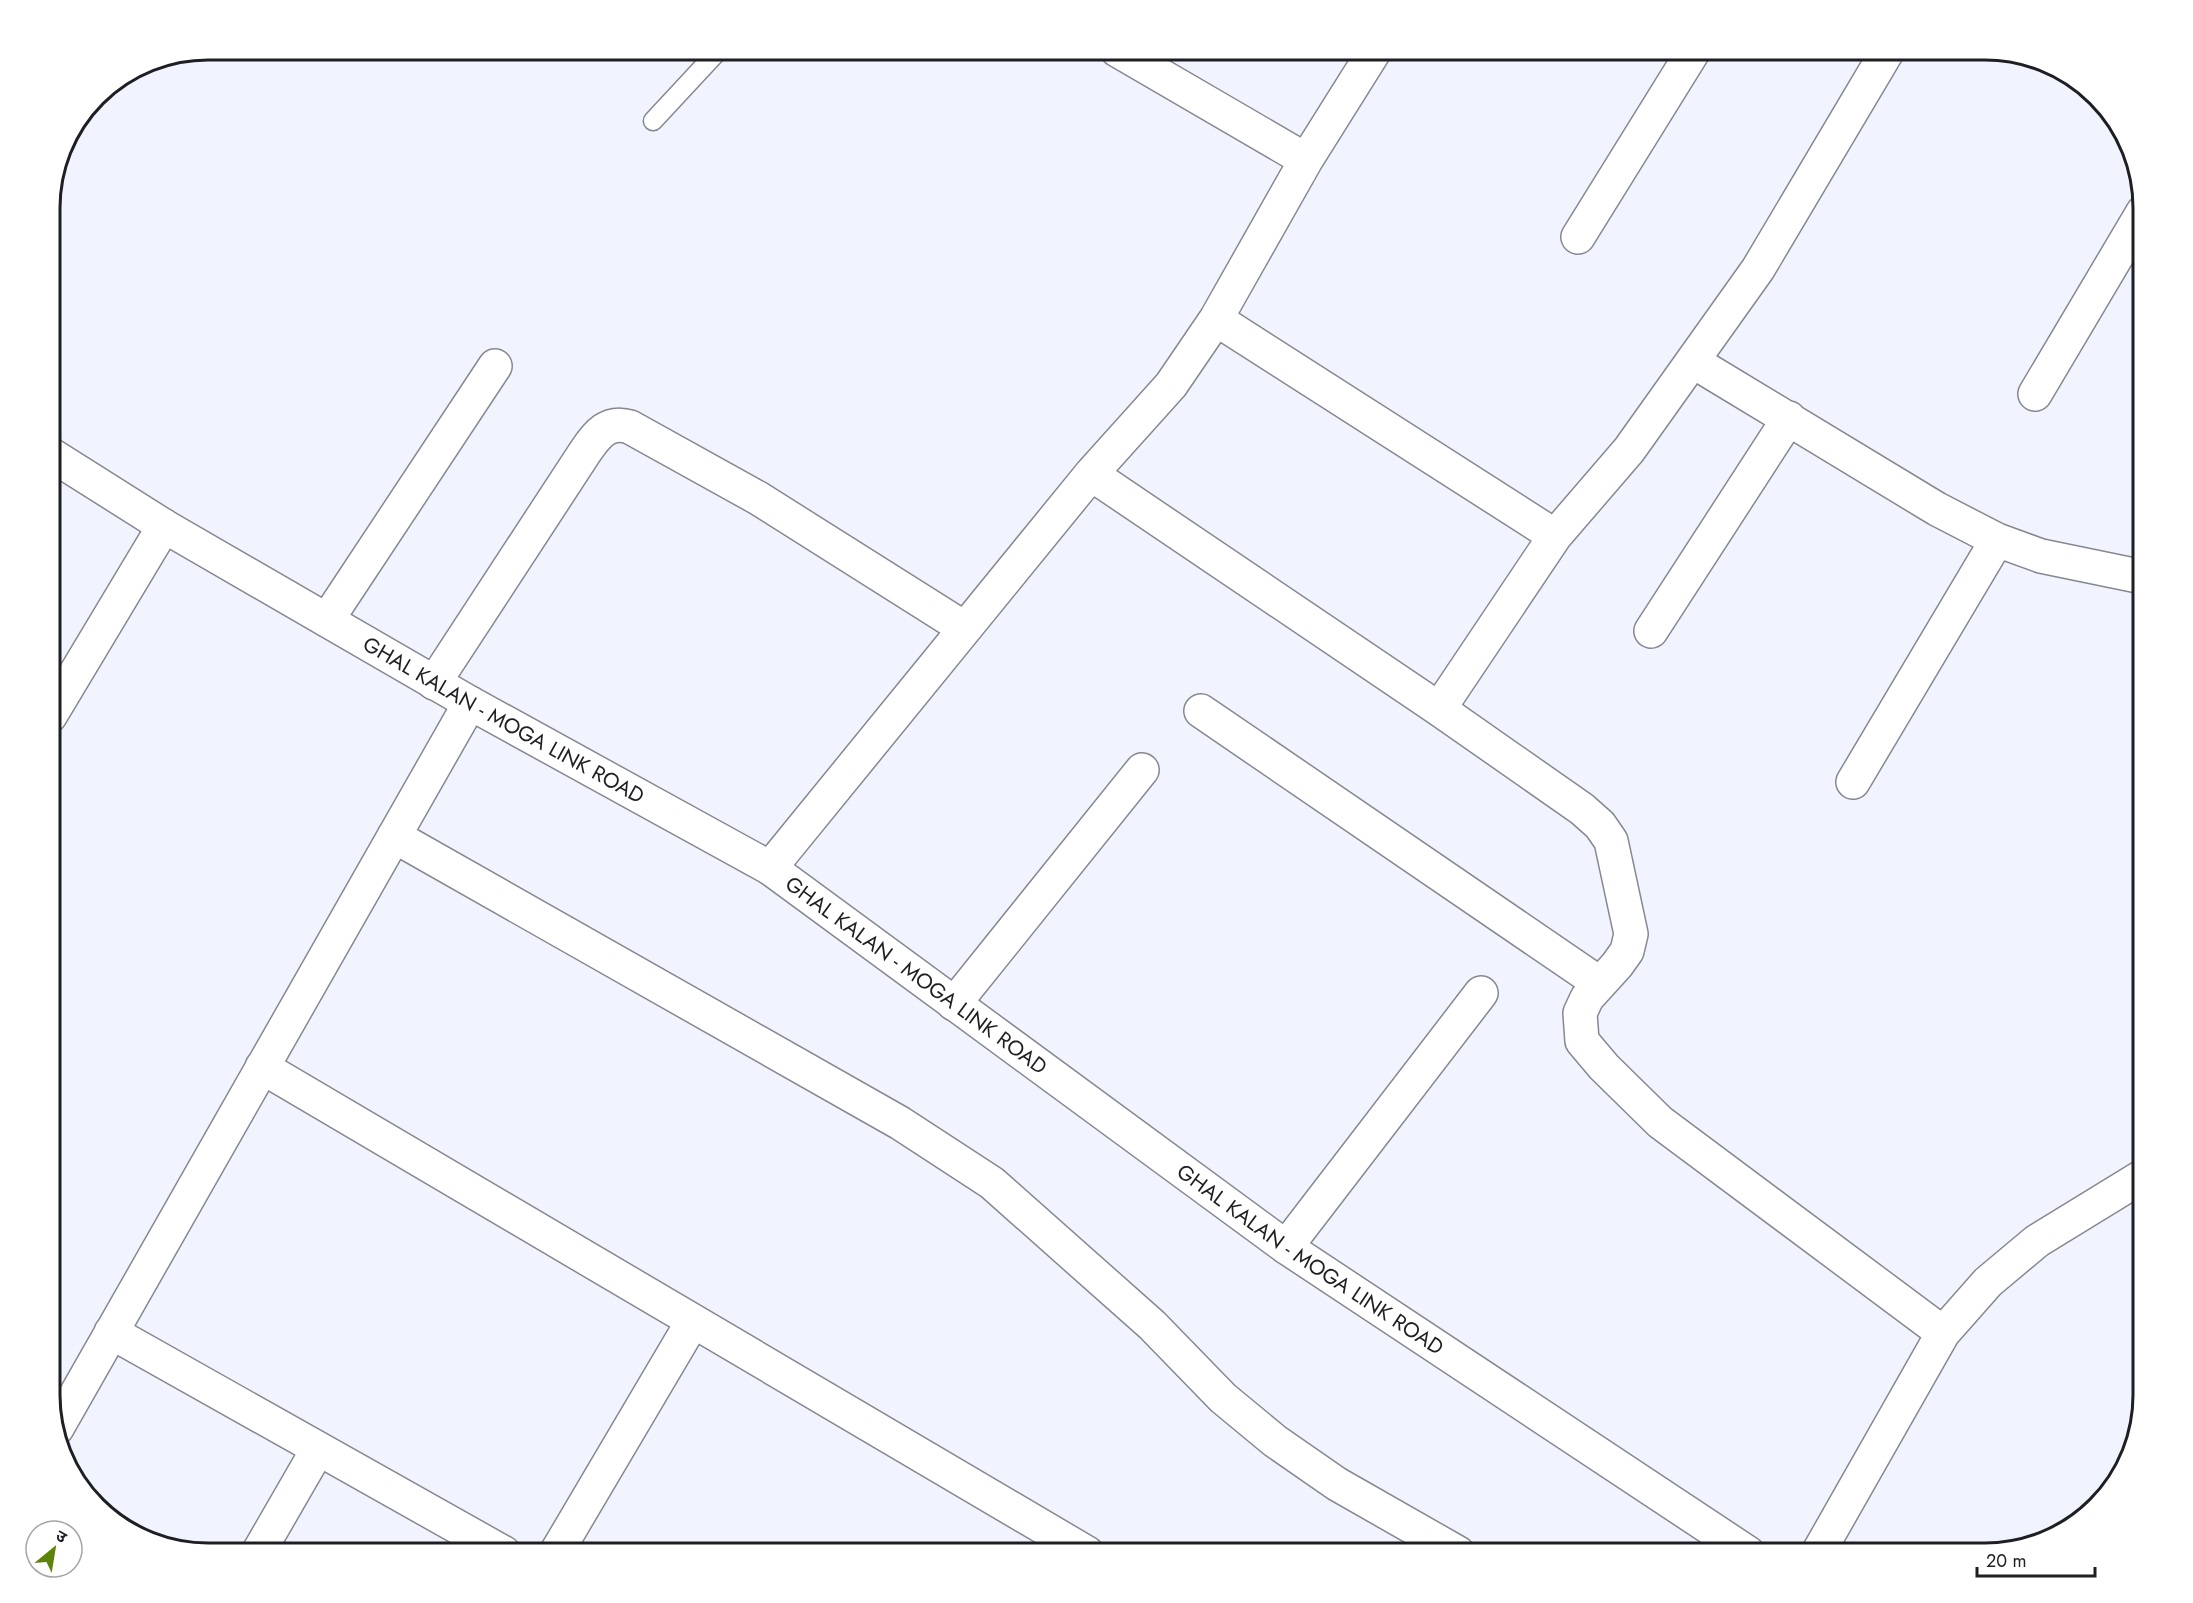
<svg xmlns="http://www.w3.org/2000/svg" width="2193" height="1603" font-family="Jost,'Noto Sans Devanagari',sans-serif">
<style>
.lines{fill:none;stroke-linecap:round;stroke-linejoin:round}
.lane-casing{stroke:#868891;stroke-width:21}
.street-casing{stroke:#868891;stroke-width:36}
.secondary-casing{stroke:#868891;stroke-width:36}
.lane{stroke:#fff;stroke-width:18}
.street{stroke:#fff;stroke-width:33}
.secondary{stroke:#fff;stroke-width:33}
.labels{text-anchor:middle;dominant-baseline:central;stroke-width:6;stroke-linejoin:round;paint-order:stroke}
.street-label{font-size:21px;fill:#1e1f22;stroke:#fff}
.rim{fill:none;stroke:#1e1f22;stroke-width:3}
</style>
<rect width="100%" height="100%" fill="#f1f4fe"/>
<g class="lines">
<defs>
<path id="lane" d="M653 121 719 50"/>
<path id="street" d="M1117 50 1306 160
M1578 237 1694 50
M1216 319 1555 536
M1694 362 1937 509 1997 540 2041 556 2143 577
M2035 394 2143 212
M1091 474 1439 709 1582 809 1600 825 1611 841 1631 934 1627 951 1617 965 1587 998 1580 1013 1582 1041 1604 1067 1660 1122 1943 1333
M327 620 495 366
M1651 631 1789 418
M434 683 585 452C597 434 608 420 630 427L758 498 964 628
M1439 709 1555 536 1629 450 1758 269 1888 50
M1201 711 1599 983
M50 716 164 526
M1853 782 1997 540
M394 836 900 1123 992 1183 1152 1325 1223 1398 1275 1441 1337 1484 1458 1553
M770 868 1091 474 1171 385 1216 319 1306 160 1375 50
M954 1004 1142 770
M262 1067 1087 1553
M1286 1247 1481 993
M111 1332 504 1553
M57 1428 470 703
M258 1553 318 1449
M556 1553 693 1321
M1818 1553 1943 1333 1988 1282 2037 1241 2143 1176"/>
<g id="secondary">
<path id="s1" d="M50 454 164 526 470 703 770 868 1286 1247 1748 1553"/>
</g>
</defs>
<use href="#lane" class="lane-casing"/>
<use href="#street" class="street-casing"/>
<use href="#secondary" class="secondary-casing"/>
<use href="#lane" class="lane"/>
<use href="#street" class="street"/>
<use href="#secondary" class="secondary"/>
</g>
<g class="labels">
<g class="street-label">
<text stroke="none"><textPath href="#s1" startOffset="526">GHAL KALAN - MOGA LINK ROAD</textPath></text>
<text stroke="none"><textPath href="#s1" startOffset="1012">GHAL KALAN - MOGA LINK ROAD</textPath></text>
<text stroke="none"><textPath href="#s1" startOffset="1498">GHAL KALAN - MOGA LINK ROAD</textPath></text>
</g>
</g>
<path d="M0 0H2193V1603H0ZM208 60H1985A148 148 0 0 1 2133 208V1395A148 148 0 0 1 1985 1543H208A148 148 0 0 1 60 1395V208A148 148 0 0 1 208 60Z" fill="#fff" fill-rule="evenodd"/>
<path class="rim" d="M208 60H1985A148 148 0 0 1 2133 208V1395A148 148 0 0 1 1985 1543H208A148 148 0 0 1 60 1395V208A148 148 0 0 1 208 60Z"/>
<g transform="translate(54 1549) rotate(30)"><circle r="28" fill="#ffffff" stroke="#a5a5a7" stroke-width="1.5"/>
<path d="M0-4.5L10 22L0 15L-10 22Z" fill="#5c840a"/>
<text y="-9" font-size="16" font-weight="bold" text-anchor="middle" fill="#1e1f22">उ</text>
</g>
<path d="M1977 1567v9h118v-9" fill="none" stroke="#1e1f22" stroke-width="3"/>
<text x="1986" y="1567" font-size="18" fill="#1e1f22" stroke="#ffffff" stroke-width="4.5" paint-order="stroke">20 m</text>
</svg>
